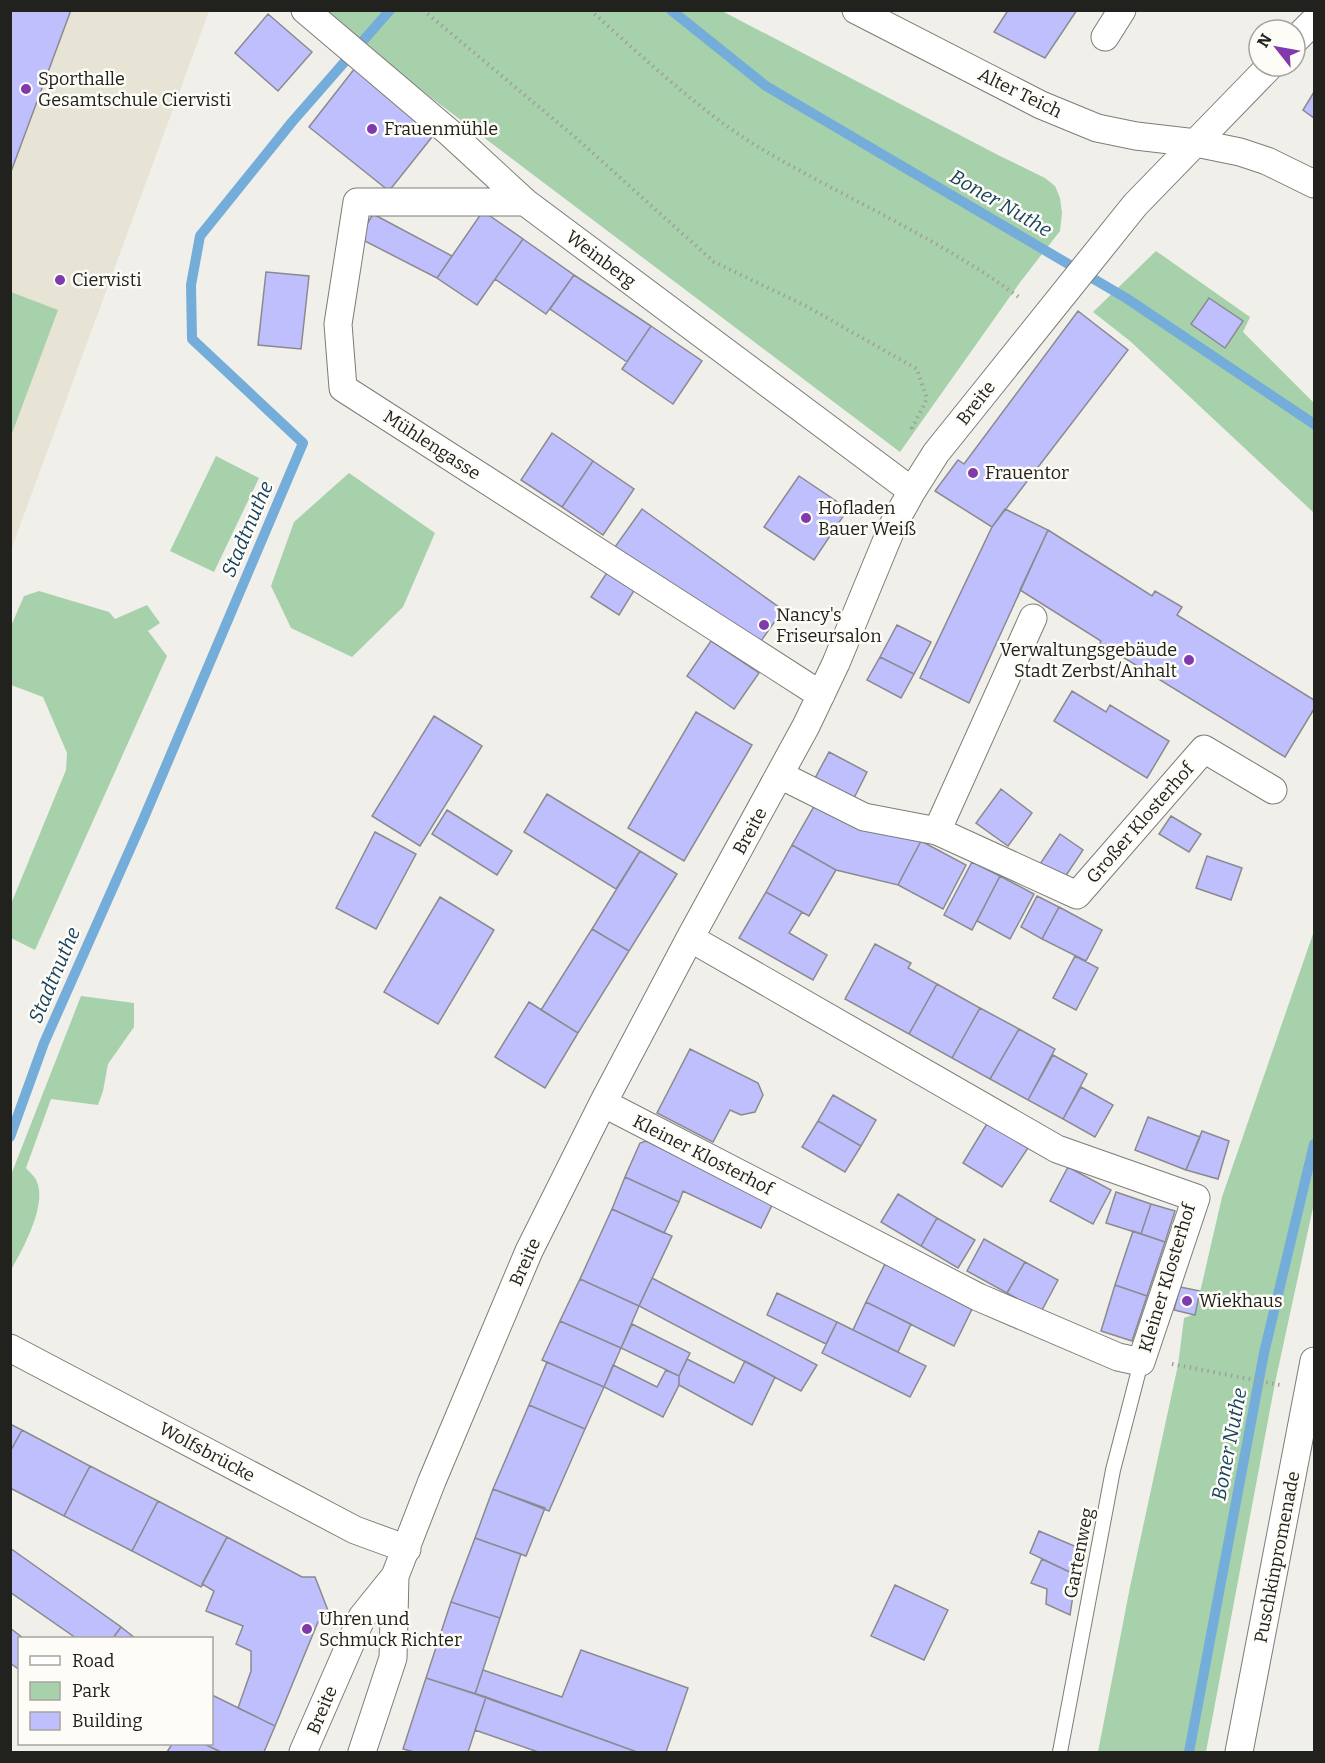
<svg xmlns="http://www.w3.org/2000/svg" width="1325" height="1763" font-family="Bitter,serif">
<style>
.built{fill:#e7e4d6}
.green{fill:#a7d1ab}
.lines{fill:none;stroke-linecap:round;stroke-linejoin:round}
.stream{stroke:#74add9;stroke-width:10}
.building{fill:#bfbffe;stroke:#8a8a90;stroke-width:1.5}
.service-casing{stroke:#7d7c76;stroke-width:16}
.minor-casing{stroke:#7d7c76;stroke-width:29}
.path{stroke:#a0a09b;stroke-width:4;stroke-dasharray:1.5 4.5;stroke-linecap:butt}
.service{stroke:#fff;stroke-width:14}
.minor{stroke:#fff;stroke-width:27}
.poi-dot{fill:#803aad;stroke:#fefcf6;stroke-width:2}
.labels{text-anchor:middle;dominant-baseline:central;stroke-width:5;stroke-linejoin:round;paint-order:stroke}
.poi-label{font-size:18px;fill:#21211e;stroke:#fefcf6;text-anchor:start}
.street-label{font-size:18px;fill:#21211e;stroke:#fefcf6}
.water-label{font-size:20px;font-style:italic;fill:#164260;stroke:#fefcf6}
</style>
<rect width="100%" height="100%" fill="#f0efe9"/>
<path class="built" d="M11 11H209L11 550Z"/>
<path class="green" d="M305 11H722L998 155 1045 178 1055 186 1060 198 1062 213 1060 231 1021 281 900 452 384 62Z
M1156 251 1250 317 1243 332 1314 403V513L1130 341 1093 312Z
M11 292 58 310 11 436 10 292Z
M216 456 259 478 214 572 170 551Z
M349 473 435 533 403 607 352 657 291 628 271 586 294 522Z
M39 591 109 612 115 619 147 605 160 623 148 631 167 656 35 950 11 938V904L66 770 67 753 43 697 11 685V626L24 596Z
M1314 931V1203L1275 1383 1206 1752H1098L1130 1587 1178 1365 1184 1318 1195 1314 1222 1197Z
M81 996 134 1003V1027L108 1064 103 1091 98 1105 51 1099 26 1168C29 1172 36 1177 37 1182 47 1206 22 1250 11 1270V1175Z"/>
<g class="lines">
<path class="stream" d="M671 10 766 86 1126 298 1314 424
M10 1137 44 1043 143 820 303 443 192 339 191 285 200 236 292 122 390 10
M1189 1752 1264 1353 1314 1144"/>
</g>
<path class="building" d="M10 10H71L12 169 10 168Z
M1003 10H1077L1045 58 994 32 1007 12Z
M268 14 312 52 278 91 235 53Z
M355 68 436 132 389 191 309 127Z
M1314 92V118L1303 110Z
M483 211 523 239 477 305 437 278Z
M373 214 452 256 437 278 359 238Z
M523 239 574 275 546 314 495 279Z
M266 272 309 276 301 349 258 345Z
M574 275 651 326 627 362 550 309Z
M1209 298 1243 321 1225 348 1191 324Z
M1078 311 1128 350 992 527 935 491 958 460 964 464Z
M651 326 702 361 673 404 622 369Z
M552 433 593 461 562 507 521 480Z
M593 461 634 489 603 535 562 507Z
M799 476 848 509 814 560 764 527Z
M642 509 783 610 756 648 615 547Z
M1005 509 1048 530 969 703 920 678 992 527Z
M1048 530 1152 596 1155 591 1182 607 1177 615 1314 700V709L1285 757 1100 643 1101 641 1020 590Z
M608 571 635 589 619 615 591 597Z
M897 625 931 642 914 674 880 657Z
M711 641 759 673 734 709 687 676Z
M880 657 914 674 901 698 867 680Z
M1072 691 1106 712 1110 705 1169 741 1147 778 1054 721Z
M696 712 752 745 684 861 628 828Z
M434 716 482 746 420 846 372 816Z
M829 752 867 772 852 802 813 782Z
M1001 789 1032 813 1008 846 976 823Z
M547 794 640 851 616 889 524 832Z
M816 803 921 841 898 885 836 870 792 845Z
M447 810 512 851 497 875 432 834Z
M1171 816 1201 834 1189 852 1159 834Z
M375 832 416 854 376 929 336 908Z
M1060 834 1083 850 1063 880 1040 864Z
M921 841 966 865 943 909 898 885Z
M792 845 836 870 809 916 766 892Z
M640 851 677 874 629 951 592 929Z
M1207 856 1242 868 1231 900 1196 888Z
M972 862 1000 876 972 930 944 915Z
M1000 876 1034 894 1010 939 977 921Z
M766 892 802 912 789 933 827 955 813 980 739 938Z
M1037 896 1059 907 1042 939 1021 927Z
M440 897 494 930 438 1024 384 992Z
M1059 907 1102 930 1086 961 1042 939Z
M592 929 629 951 578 1033 541 1010Z
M875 944 911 963 908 968 937 984 909 1034 845 999Z
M1075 956 1098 968 1076 1010 1053 998Z
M937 984 980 1008 952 1058 909 1034Z
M529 1002 578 1033 545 1088 495 1057Z
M980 1008 1019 1029 990 1079 952 1058Z
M1019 1029 1055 1049 1028 1100 990 1079Z
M690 1049 758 1083 763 1095 755 1112 741 1115 730 1110 713 1142 657 1113Z
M1053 1055 1087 1074 1063 1119 1028 1100Z
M1081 1087 1113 1105 1095 1137 1063 1119Z
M833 1095 876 1120 861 1146 818 1121Z
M1148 1117 1200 1137 1186 1170 1135 1150Z
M818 1121 861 1146 845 1172 802 1147Z
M988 1122 1028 1148 1002 1187 963 1163Z
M1202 1131 1229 1141 1218 1179 1186 1170Z
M646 1141 774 1201 761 1228 683 1191 679 1202 625 1177 640 1143Z
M1068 1167 1111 1190 1093 1224 1050 1201Z
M625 1177 679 1202 664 1233 612 1209Z
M1116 1192 1151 1204 1141 1234 1106 1223Z
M898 1194 937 1218 921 1246 881 1222Z
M1151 1204 1175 1211 1165 1242 1141 1234Z
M612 1209 672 1236 639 1306 580 1279Z
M937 1218 975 1240 958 1268 921 1246Z
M1133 1231 1165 1242 1147 1296 1115 1285Z
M984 1239 1025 1262 1007 1293 967 1271Z
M1025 1262 1058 1280 1041 1312 1007 1293Z
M885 1264 973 1307 954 1346 866 1302Z
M652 1278 817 1365 801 1391 639 1306Z
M580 1279 639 1306 621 1348 560 1321Z
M1115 1285 1147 1296 1132 1341 1101 1331Z
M1180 1287 1200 1291 1195 1315 1174 1310Z
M777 1293 837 1322 826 1344 767 1315Z
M866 1302 911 1324 898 1352 853 1330Z
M560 1321 621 1348 604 1387 542 1360Z
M837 1322 926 1366 910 1397 822 1353Z
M632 1324 690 1353 679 1376 621 1348Z
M687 1359 734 1383 745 1361 775 1377 752 1425 679 1385V1376Z
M547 1362 604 1387 585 1429 529 1405Z
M613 1365 657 1387 666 1370 679 1376V1385L663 1417 604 1387Z
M529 1405 585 1429 549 1511 493 1489Z
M10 1424 22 1430 10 1452Z
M22 1430 90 1466 64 1516 10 1488V1452Z
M90 1466 158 1501 132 1551 64 1516Z
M493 1489 545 1508 526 1556 475 1538Z
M158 1501 227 1537 201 1587 132 1551Z
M1039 1531 1079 1548 1076 1575 1030 1553Z
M227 1537 302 1577H315L329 1613 318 1622 275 1726 238 1708 251 1671V1651L236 1644 243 1626 206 1611 214 1591 202 1584Z
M475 1538 521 1554 500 1618 451 1602Z
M10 1548 121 1627 113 1638H76L10 1592Z
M1042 1559 1076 1575 1070 1615 1046 1604 1047 1589 1031 1583Z
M895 1585 948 1610 924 1660 871 1636Z
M451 1602 500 1618 475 1694 426 1678Z
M121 1627 135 1638H113Z
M10 1628 23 1638H20V1670L10 1663Z
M581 1650 688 1688 666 1752H637L475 1694 483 1670 562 1697Z
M426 1678 486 1697 468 1752H414L403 1749Z
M212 1695 275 1726 264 1752H221L204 1744H212Z
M486 1697 637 1752H538L475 1730Z
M172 1744H204L221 1752H167Z"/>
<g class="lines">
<defs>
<path id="service" d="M1060 1752 1113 1470 1141 1362"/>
<path id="minor" d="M305 10 450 133 525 202 912 491
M856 10 1041 105 1097 128 1136 136 1196 143 1240 152 1267 161 1314 184
M1105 37 1122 10
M1295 40 1314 21
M525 202H357L338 324 343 388 821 695
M780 775 864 817 937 831 1077 895 1204 749 1273 790
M937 831 1033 618
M603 1103 978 1297 1118 1357 1141 1362 1196 1198 1057 1149 690 938
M10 1348 355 1530 407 1549
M303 1752 362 1617 395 1576 432 1481 529 1251 603 1103 690 938 806 726 836 663 893 525 912 491 936 453 1135 205 1270 66
M362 1752 393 1658 395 1576
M1239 1752 1314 1361"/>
</defs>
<use href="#service" class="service-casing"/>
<use href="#minor" class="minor-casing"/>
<path class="path" d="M423 10 576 138 714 262 806 306 917 369 927 399 912 428 915 431
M590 10C643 57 699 111 760 148 846 199 939 238 1020 298
M1172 1364 1280 1385"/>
<use href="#service" class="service"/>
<use href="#minor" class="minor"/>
</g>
<g class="poi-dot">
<circle cx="26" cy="89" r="6"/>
<circle cx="372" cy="129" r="6"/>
<circle cx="60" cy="280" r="6"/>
<circle cx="973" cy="473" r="6"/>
<circle cx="806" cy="518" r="6"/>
<circle cx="764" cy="625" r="6"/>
<circle cx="1189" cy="660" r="6"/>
<circle cx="1187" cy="1301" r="6"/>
<circle cx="307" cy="1629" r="6"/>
</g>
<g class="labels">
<g class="poi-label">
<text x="38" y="79">Sporthalle<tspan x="38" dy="21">Gesamtschule Ciervisti</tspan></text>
<text x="384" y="129">Frauenmühle</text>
<text x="72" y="280">Ciervisti</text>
<text x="985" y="473">Frauentor</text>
<text x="818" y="508">Hofladen<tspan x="818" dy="21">Bauer Weiß</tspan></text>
<text x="776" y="615">Nancy's<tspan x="776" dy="21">Friseursalon</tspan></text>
<text x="1177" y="650" text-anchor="end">Verwaltungsgebäude<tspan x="1177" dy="21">Stadt Zerbst/Anhalt</tspan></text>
<text x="1199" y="1301">Wiekhaus</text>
<text x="319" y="1619">Uhren und<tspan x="319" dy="21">Schmuck Richter</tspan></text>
</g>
<g class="street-label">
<text transform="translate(1020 93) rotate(26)">Alter Teich</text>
<text transform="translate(601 259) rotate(37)">Weinberg</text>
<text transform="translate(976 403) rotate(-52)">Breite</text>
<text transform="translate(432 445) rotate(33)">Mühlengasse</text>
<text transform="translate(1140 823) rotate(-49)">Großer Klosterhof</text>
<text transform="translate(750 831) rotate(-61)">Breite</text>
<text transform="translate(703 1155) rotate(27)">Kleiner Klosterhof</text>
<text transform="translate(525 1262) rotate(-66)">Breite</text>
<text transform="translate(1167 1278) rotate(-73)">Kleiner Klosterhof</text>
<text transform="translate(207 1452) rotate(28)">Wolfsbrücke</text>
<text transform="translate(1079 1553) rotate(-79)">Gartenweg</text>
<text transform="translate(1277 1557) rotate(-79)">Puschkinpromenade</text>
<text transform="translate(322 1710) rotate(-67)">Breite</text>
</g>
<g class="water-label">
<text transform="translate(1001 203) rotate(30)">Boner Nuthe</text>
<text transform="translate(247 529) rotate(-67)">Stadtnuthe</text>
<text transform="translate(54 975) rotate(-67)">Stadtnuthe</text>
<text transform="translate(1229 1444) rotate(-79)">Boner Nuthe</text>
</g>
</g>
<rect width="1325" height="1763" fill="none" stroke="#21211e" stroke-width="24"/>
<rect x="18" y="1637" width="195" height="108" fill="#fefcf6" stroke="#a6a4a0" stroke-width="1.5"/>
<rect x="30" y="1656" width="30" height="9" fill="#ffffff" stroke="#a6a4a0" stroke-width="1.5"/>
<text x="72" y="1667" font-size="18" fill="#21211e">Road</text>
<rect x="30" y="1682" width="30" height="18" fill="#a7d1ab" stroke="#a6a4a0" stroke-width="1.5"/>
<text x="72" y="1697" font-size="18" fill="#21211e">Park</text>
<rect x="30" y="1712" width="30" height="18" fill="#bfbffe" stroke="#a6a4a0" stroke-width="1.5"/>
<text x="72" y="1727" font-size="18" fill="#21211e">Building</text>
<g transform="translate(1277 48) rotate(301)"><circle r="28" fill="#fefcf6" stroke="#a6a4a0" stroke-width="1.5"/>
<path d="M0-4.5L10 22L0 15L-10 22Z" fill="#803aad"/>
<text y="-9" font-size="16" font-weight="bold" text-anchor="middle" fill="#21211e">N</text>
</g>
</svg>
